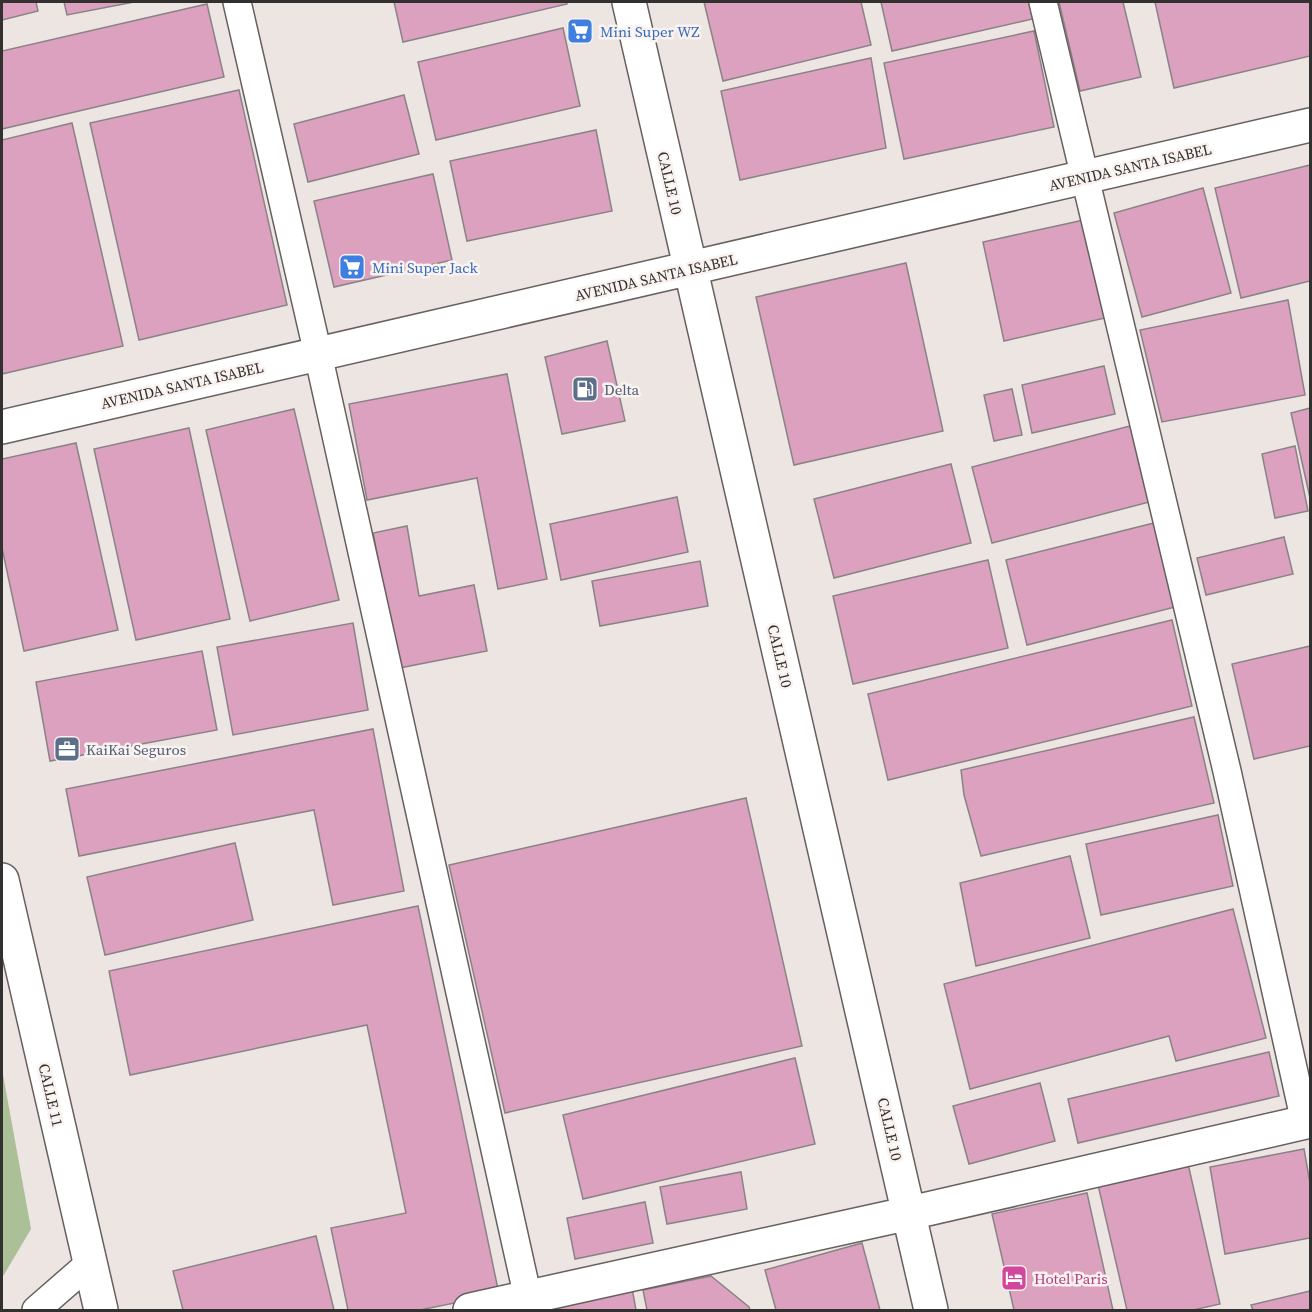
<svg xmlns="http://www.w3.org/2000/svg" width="1312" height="1312" font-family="'Source Serif 4',serif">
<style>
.green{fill:#abc096}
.building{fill:#dda1c0;stroke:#8a8386;stroke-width:1.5}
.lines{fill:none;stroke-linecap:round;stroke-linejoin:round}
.lane-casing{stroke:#66605e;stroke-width:30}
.street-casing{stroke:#66605e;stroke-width:36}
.lane{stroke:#fff;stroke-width:27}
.street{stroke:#fff;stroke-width:33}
.labels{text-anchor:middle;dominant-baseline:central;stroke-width:5;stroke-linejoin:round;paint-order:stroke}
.shop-label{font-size:15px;fill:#366cbe;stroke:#f9f2ef;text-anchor:start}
.street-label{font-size:15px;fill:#33312f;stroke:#f9f2ef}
.service-label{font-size:15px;fill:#4e5e75;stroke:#f9f2ef;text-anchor:start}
.hotel-label{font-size:15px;fill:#b23c85;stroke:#f9f2ef;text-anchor:start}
</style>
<rect width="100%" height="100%" fill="#ece5e2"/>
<path class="green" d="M2 1069 31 1229 2 1278Z"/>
<path class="building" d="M2 2H36L38 11 2 20Z
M64 2H134L67 15Z
M394 2H567V4L403 42Z
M704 2H861L871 45 723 81Z
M881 2H1033L1037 18 892 51Z
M1059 2H1123L1141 77 1080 91Z
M1155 2H1310V56L1174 88Z
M207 4 224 77 2 129V51Z
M563 28 580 106 436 140 418 62Z
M1034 31 1054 127 904 159 884 63Z
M871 58 886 148 740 180 721 91Z
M239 90 287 305 139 340 90 123Z
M404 95 419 154 308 182 294 124Z
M72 123 123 346 2 374V140Z
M596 130 612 211 467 241 450 161Z
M1310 165V281L1241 298 1215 188Z
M433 174 452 260 334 287 314 201Z
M1203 188 1231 293 1142 317 1114 213Z
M1084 220 1105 318 1004 341 983 242Z
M906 263 943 431 794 465 756 297Z
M1288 300 1305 395 1162 422 1140 330Z
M607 341 625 421 562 434 545 357Z
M1104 366 1115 414 1032 433 1022 385Z
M507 374 547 579 498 589 477 478 367 500 349 404Z
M1012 389 1022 435 994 441 984 395Z
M1310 408V498L1291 413Z
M294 409 339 600 250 621 206 430Z
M1134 425 1153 501 992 543 972 467Z
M189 428 230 619 136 640 94 449Z
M76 443 118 630 24 651 2 548V459Z
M1295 446 1308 511 1275 518 1262 454Z
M951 464 971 543 834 578 814 499Z
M677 497 688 552 561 580 550 524Z
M1154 523 1175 607 1027 645 1006 560Z
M407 526 419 596 474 585 487 651 399 668 373 533Z
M1284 537 1293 574 1206 595 1197 558Z
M988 560 1008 648 853 684 833 596Z
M700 561 708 606 600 626 592 581Z
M1172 620 1192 706 888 780 868 694Z
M353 623 368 710 233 735 217 647Z
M1310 646V746L1254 759 1232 664Z
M202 651 217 730 50 761 36 682Z
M1194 717 1214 803 981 856 964 795 961 770Z
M373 729 404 891 333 905 314 810 79 856 66 789Z
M746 798 802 1046 505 1113 449 865Z
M1218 815 1233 886 1101 915 1086 844Z
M235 843 253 920 105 955 87 877Z
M1070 856 1090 938 976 966 960 883Z
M418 906 499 1294 420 1310H348L331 1228 406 1213 367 1025 130 1075 109 971Z
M1233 909 1266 1038 1176 1061 1169 1036 970 1089 944 984Z
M1269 1052 1279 1096 1078 1143 1068 1099Z
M795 1058 815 1144 583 1199 563 1115Z
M1040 1083 1055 1141 969 1164 953 1106Z
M1304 1149 1310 1183V1238L1225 1254 1210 1167Z
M1186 1155 1220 1304 1193 1310H1127L1096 1176Z
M741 1172 747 1209 667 1224 660 1187Z
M1087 1193 1113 1310H1014L992 1214Z
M645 1202 653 1243 575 1259 567 1218Z
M316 1236 334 1310H183L173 1271Z
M862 1243 880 1310H776L765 1270Z
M711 1276 749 1307 750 1310H647L643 1290Z
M632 1288 636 1310H542Z
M1310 1291V1310H1253L1251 1305Z"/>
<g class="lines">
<defs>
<path id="lane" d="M237 2 318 354 528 1298
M1043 2 1227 771 1305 1122
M36 1310 90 1263"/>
<path id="street" d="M629 2 931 1310
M2 427 1310 125
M2 880 101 1310
M470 1310 910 1213 1310 1121"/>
</defs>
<use href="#lane" class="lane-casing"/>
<use href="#street" class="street-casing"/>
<use href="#lane" class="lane"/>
<use href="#street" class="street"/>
</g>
<defs>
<symbol id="supermarket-square" viewBox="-11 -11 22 22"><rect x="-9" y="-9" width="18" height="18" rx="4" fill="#3f7fe0" stroke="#f9f2ef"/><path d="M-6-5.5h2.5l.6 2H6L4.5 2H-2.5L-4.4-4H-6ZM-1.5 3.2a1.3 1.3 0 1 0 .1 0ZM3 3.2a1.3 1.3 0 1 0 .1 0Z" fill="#fff"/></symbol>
<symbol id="fuel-square" viewBox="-11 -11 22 22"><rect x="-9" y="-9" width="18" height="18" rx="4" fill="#5c6f8a" stroke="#f9f2ef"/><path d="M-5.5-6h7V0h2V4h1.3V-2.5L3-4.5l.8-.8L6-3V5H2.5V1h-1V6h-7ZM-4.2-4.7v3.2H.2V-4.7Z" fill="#fff"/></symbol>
<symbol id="office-square" viewBox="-11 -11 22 22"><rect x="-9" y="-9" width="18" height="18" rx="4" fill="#5c6f8a" stroke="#f9f2ef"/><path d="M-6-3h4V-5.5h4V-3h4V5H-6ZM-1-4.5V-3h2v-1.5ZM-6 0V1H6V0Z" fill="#fff"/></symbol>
<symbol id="hotel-square" viewBox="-11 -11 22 22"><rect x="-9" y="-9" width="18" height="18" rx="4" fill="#d1479c" stroke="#f9f2ef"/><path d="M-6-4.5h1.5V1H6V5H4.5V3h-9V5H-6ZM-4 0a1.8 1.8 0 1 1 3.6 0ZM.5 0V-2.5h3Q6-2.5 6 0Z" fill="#fff"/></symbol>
</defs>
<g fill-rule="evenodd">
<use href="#supermarket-square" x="565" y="16" width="30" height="30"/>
<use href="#supermarket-square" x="337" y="252" width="30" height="30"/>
<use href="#fuel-square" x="570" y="374" width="30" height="30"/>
<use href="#office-square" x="52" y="734" width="30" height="30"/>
<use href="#hotel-square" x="999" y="1263" width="30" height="30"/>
</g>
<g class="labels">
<g class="shop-label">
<text x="600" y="31">Mini Super WZ</text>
<text x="372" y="267">Mini Super Jack</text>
</g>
<g class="street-label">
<text transform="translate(1130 167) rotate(-13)">AVENIDA SANTA ISABEL</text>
<text transform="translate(670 183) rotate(77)">CALLE 10</text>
<text transform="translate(656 277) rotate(-13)">AVENIDA SANTA ISABEL</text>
<text transform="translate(182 385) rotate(-13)">AVENIDA SANTA ISABEL</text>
<text transform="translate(780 656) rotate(77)">CALLE 10</text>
<text transform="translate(51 1095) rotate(77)">CALLE 11</text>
<text transform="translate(890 1129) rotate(77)">CALLE 10</text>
</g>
<g class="service-label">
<text x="604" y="389">Delta</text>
<text x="86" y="749">KaiKai Seguros</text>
</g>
<g class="hotel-label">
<text x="1034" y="1278">Hotel Paris</text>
</g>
</g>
<rect width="1312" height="1312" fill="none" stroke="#33312f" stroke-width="6"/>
</svg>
